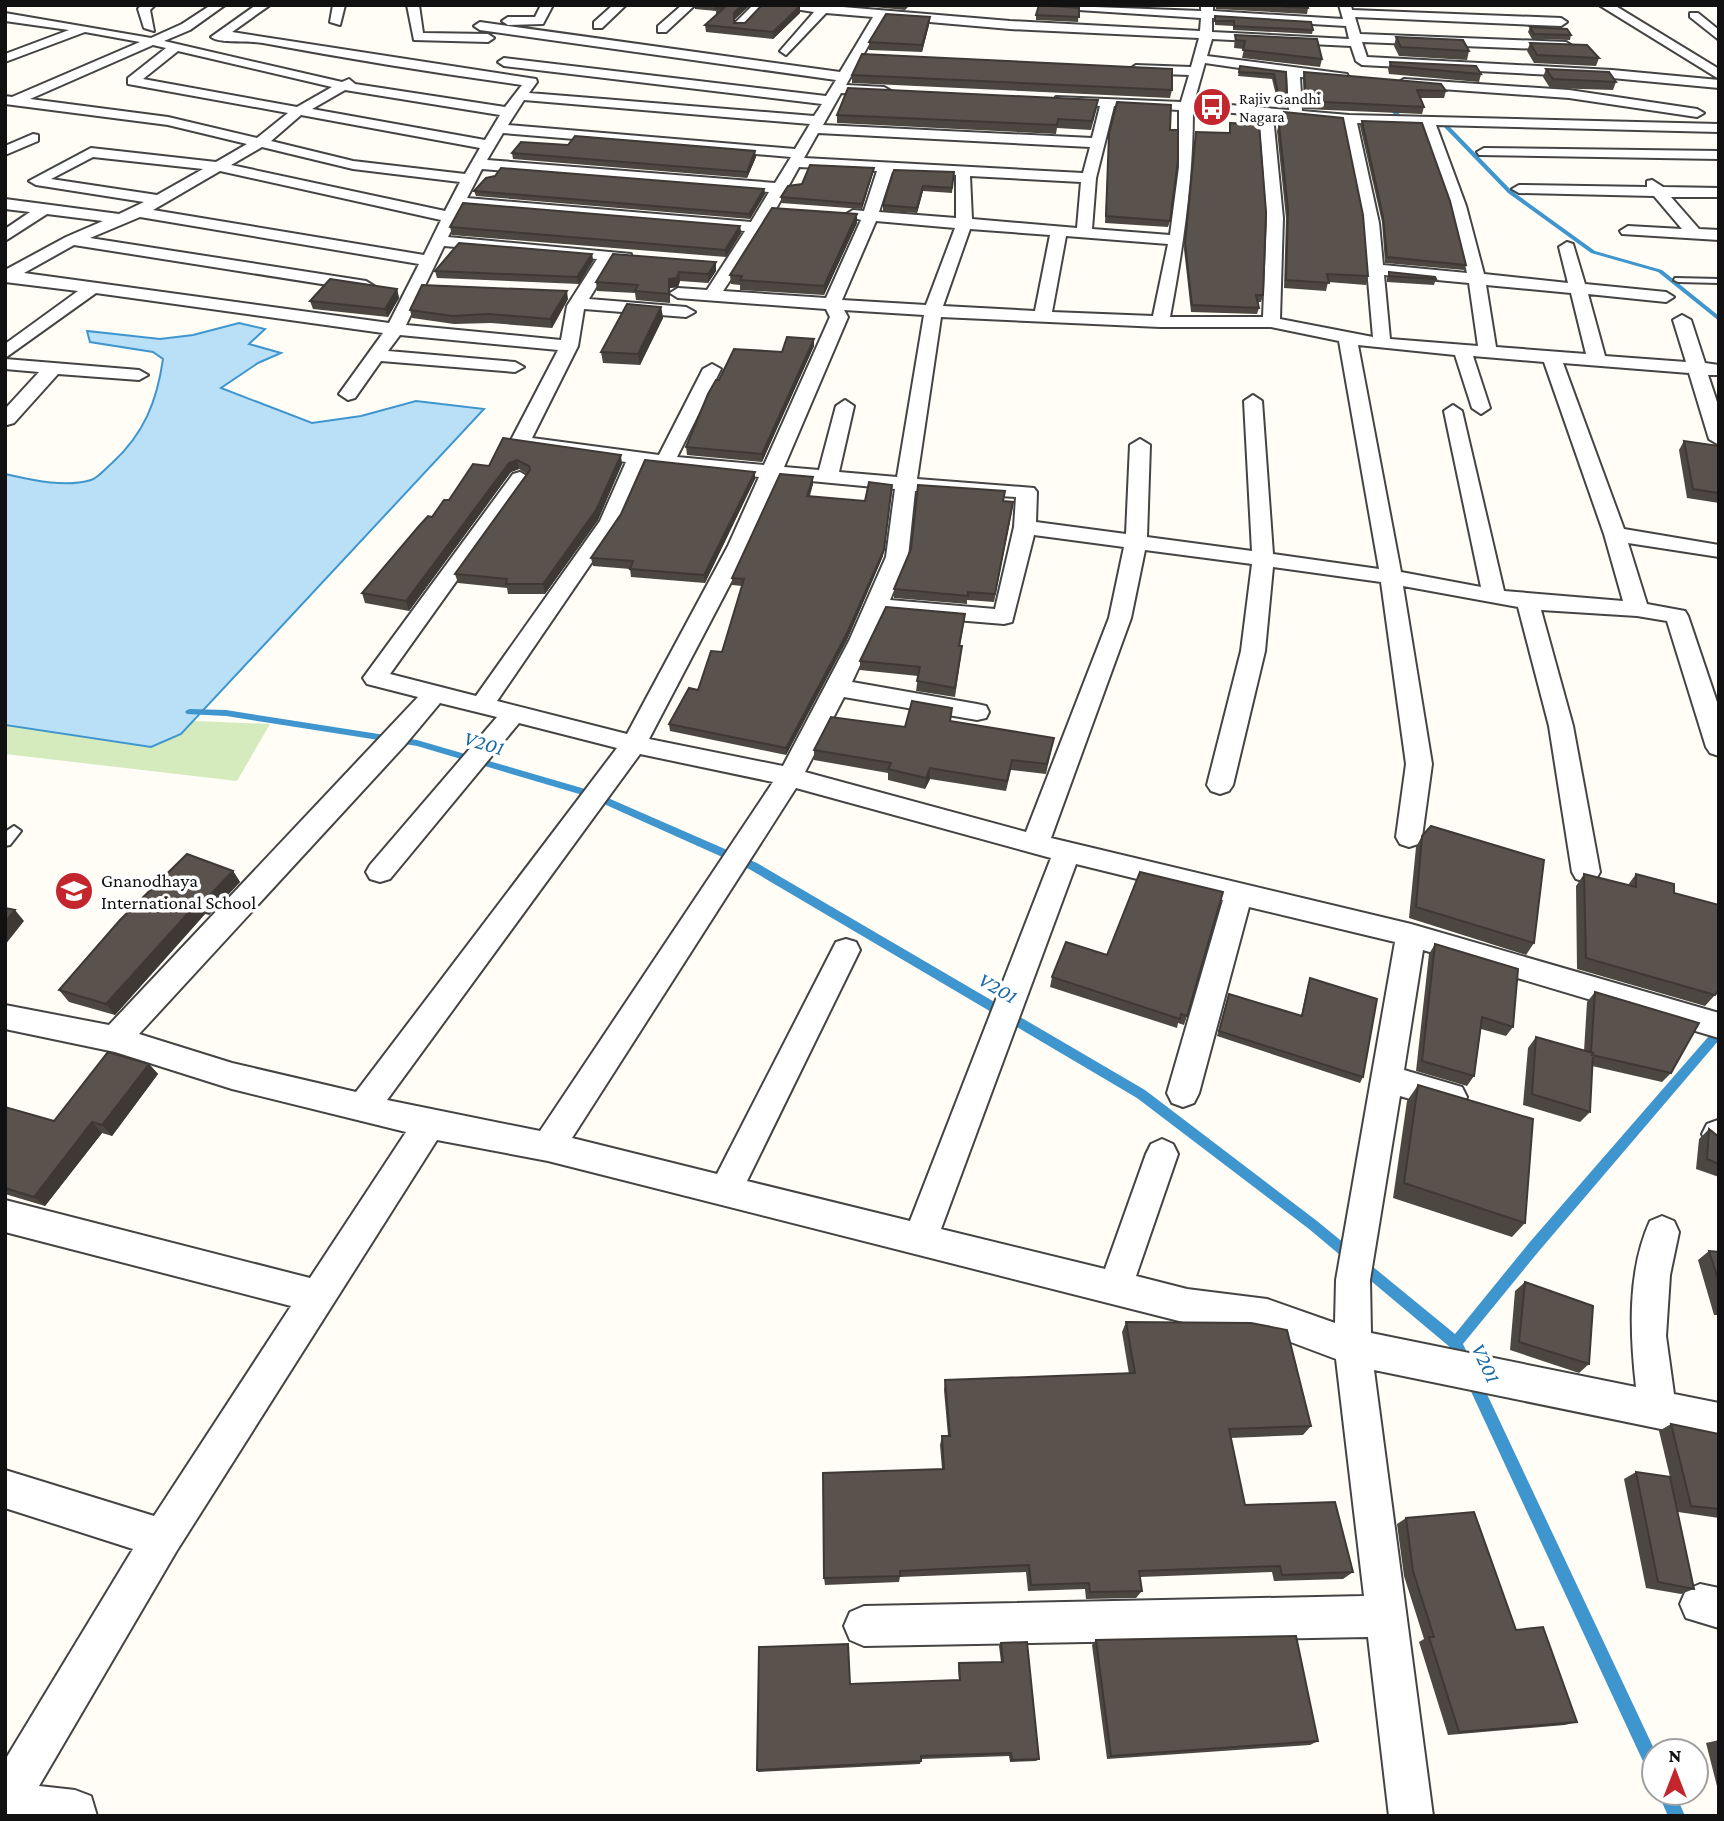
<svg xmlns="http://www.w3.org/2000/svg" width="1724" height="1821" font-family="'Crimson Pro',serif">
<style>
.green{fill:#d5ebbd}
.water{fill:#b9e0f7;stroke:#3f96cf;stroke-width:2}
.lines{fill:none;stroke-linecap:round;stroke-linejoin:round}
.stream{fill:#3f96cf;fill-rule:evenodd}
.service-casing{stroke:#444;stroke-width:4}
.minor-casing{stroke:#444;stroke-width:4}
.service{fill:#fff;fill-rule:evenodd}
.minor{fill:#fff;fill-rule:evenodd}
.wall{fill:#4d4742}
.shaded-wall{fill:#3f3936}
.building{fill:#5a524d;stroke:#3f3936;stroke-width:2}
.labels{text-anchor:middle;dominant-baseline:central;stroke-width:7;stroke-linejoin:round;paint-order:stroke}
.far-poi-label{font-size:16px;fill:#111;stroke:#fff;text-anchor:start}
.poi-label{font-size:19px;fill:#111;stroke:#fff;text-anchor:start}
.water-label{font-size:21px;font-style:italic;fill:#1768a6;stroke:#fff}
</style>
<rect width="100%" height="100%" fill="#fffdf5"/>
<path class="green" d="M5 713 270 724 237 781 5 754Z"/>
<path class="water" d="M239 323 265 329 249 344 281 353 258 363 221 388 312 423 361 416 416 401 484 409 181 734 151 747 5 725V474C32 480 64 488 91 480 98 478 106 468 112 463 144 434 157 401 163 359L153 352 90 342 87 331 160 339 193 335Z"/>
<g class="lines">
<path class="stream" d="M1383 103H1387L1409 122 1448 125 1512 191 1595 251 1662 270 1719 316V321L1658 272 1591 253 1508 193 1444 127 1406 124 1383 105Z
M190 709 226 710 417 740 592 791 757 863 1145 1090 1317 1221 1455 1334 1529 1243 1715 1029 1719 1027V1040L1539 1251 1463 1344 1472 1363 1470 1368 1465 1370 1460 1368 1451 1348 1309 1229 1137 1098 749 869 586 796 417 746 226 716 187 714 185 712 187 710Z
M1473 1373 1478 1375 1655 1751H1654V1774L1648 1772 1468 1385 1466 1380 1468 1375Z
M1658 1793H1675L1685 1816H1668Z"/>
<defs>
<path id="service" d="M1675 278 1719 279V283L1678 282 1674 280Z
M14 826 21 831 10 845 5 846V832Z"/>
<path id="minor" d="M141 5H155L150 10 154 31 144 28 138 9Z
M211 5H225L190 30 164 41 342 82 349 79 355 84 505 107 522 85C435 73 349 59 263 43 249 40 220 44 211 37L256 5H270L232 32 536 79 537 82 529 93 814 116 822 104 504 66 498 62 504 58 826 96 836 80 480 30 474 26 480 22 840 72 873 17 826 13 786 55 780 51 814 12 769 5H819L1010 21 1200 31 1201 18 1048 8 1042 5 1201 11V5H1213V11L1343 19 1339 5H1351L1352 10 1561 18 1567 22 1561 26 1355 17 1360 34 1566 42 1572 46 1566 50 1362 42 1367 57 1612 70 1719 80V88L1612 78 1362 65 1356 61 1351 46 1212 39 1207 56 1347 74 1348 77 1342 81 1300 77 1302 111 1349 115 1719 124V132L1436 125 1466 206 1484 274 1568 283 1559 247 1567 242 1573 244 1585 284 1666 292 1674 297 1666 302 1588 294 1605 356 1686 362 1673 320 1682 315 1691 320 1705 363 1719 365V375H1708L1719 408V445L1709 439 1689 373 1563 363 1624 529 1719 545V557L1628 543 1647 604 1685 611 1688 616 1719 708V756L1710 753 1706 747 1667 621 1637 616 1541 610 1573 726 1600 872 1596 879 1586 882 1576 879 1572 872 1549 726 1518 607 1403 586 1432 764 1422 837 1418 844 1409 847 1400 844 1396 837 1406 764 1381 582 1273 567 1265 651 1233 785 1229 791 1220 794 1211 791 1207 785 1241 651 1252 564 1145 550 1131 618 1051 838 1411 924 1719 1013V1038L1423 950 1404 1070 1462 1087 1467 1097 1462 1107 1451 1111 1400 1096 1370 1280 1371 1333 1636 1387C1630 1333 1627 1272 1650 1221L1662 1216 1674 1221 1679 1232 1670 1275 1666 1336 1674 1394 1719 1403V1441L1374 1370 1433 1816H1389L1368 1637 864 1646 850 1640 844 1626 850 1612 864 1606 1364 1596 1336 1359 1267 1333 1187 1323 548 1161 437 1140 176 1552 39 1786 75 1790 91 1796 97 1816H5V1760L133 1549 5 1508V1470L154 1516 291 1306 5 1232V1200L310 1278 406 1132 232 1089 115 1052 5 1029V1005L109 1025 418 697 367 684 363 678 513 474 520 472 530 478 390 674 476 696 600 521 626 462 520 448 510 442 558 350 400 335 388 351 515 362 524 367 515 372 381 361 355 398 348 400 339 394 383 333 96 293 5 358V344L78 291 5 282V270L66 237 103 221 47 214 5 241V229L30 212 5 209V199L119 214 144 202 36 185 29 181 91 148 216 162 247 144 168 125 5 104V96L12 97 140 42 85 32 5 62V54L69 30 5 21V13L151 38 182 24ZM884 18 1010 29 1199 38 1191 67 1136 65 1130 69 1136 73 1189 75 1181 102 1056 97 1054 100 1061 104 1100 106 1092 138 823 125 841 93 884 95 891 91 884 87 846 85ZM1212 18 1346 26 1349 39 1212 32ZM153 45 166 48 128 78V84L288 113 257 138 168 117 30 99ZM178 51 332 87 297 107 143 79ZM1205 63 1287 75 1289 110 1194 102ZM345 90 500 115 485 140 312 109ZM524 100 810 124 795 149 508 125ZM1114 106 1179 110V167L1170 235 1092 229 1096 178ZM1193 110 1259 115 1267 218 1263 317H1170C1183 247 1193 181 1193 110ZM301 115 480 148 465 174 353 161 271 141ZM1273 116 1343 123 1363 223 1373 337 1280 319 1283 218ZM1357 123 1422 125 1451 206 1467 273 1383 265 1379 223ZM503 133 791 157 775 183 487 160ZM818 133 1090 147 1083 173 804 158ZM262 147 353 169 460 182 445 211 231 165ZM93 157 203 169 157 195 51 179ZM799 167 877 171 864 211 853 210 845 215 861 220 826 298 723 291 766 227ZM482 169 769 192 751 222 467 198ZM220 171 441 220 424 255 153 210ZM892 172 956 175V218L879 212ZM970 176 1081 182 1077 228 972 219ZM463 207 745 231 707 290 678 288 670 293 678 298 826 309 830 317 764 465 677 457 721 369 712 364 703 369 659 455 532 438 578 346 584 309 686 317 695 312 686 307 589 299 612 261 631 260V254L448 237ZM140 217 419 264 389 323 24 273 74 245 366 291 374 286 366 281 90 238ZM876 221 955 228 926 305 842 300ZM970 229 1050 235 1035 311 943 306ZM1066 236 1168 244 1153 316 1052 312ZM444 246 597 259 567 306 561 340 406 325ZM1384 275 1469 283 1478 346 1390 339ZM1486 285 1571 293 1586 354 1496 347ZM844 310 924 315 897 477 839 472 854 406 845 400 836 406 819 470 784 467 848 317ZM941 317 1160 327H1271L1339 341 1379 569 1273 554 1262 401 1253 395 1244 401 1252 551 1147 537 1150 445 1140 439 1130 445 1126 534 1036 522 1037 492 1034 488 917 479ZM1358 345 1455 355 1472 408 1481 414 1490 408 1473 356 1544 362 1604 534 1623 601 1504 591 1462 411 1453 405 1444 411 1481 587 1401 572ZM644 465 759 477 728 546 627 734 497 701 620 521ZM779 478 895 489 886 557 849 641 783 766 649 739 750 546ZM915 491 1016 497 1014 527 995 609 890 600 908 557ZM1034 535 1124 547 1109 618 1026 832 805 772 844 697 977 720 986 718 989 712 986 706 977 704 852 682 884 614 1004 624 1012 622ZM440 703 497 717 370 865 366 872 370 879 380 882 390 879 519 723 617 748 356 1092 232 1063 139 1034 405 745ZM640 754 773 782 540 1131 387 1100ZM796 788 1051 858 910 1221 747 1181 860 950 856 942 846 939 836 942 717 1174 572 1138ZM1076 864 1223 900 1167 1093 1172 1103 1183 1107 1194 1103 1199 1093 1249 907 1395 942 1336 1280 1335 1323 1267 1299 1187 1289 1136 1276 1178 1154 1173 1144 1162 1139 1151 1144 1146 1154 1105 1269 941 1229Z
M333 5H345L340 25 330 22Z
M407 5H419L423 33 488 34 494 38 488 42 414 40Z
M541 5H553L543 24 508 25 502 21 508 17H535Z
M613 5H626L602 28H594V22Z
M682 5H695L666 32H658V26Z
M753 5H766L744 28H736V22Z
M1599 5H1614L1719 69V79Z
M1690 13H1698L1719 30V40L1690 17Z
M1404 79 1569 90 1697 109 1704 113 1697 117 1569 98 1399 86 1398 83Z
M33 134 38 135V141L5 155V146Z
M1484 148 1719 151V159L1479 155 1477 152Z
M1652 180 1663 187 1719 188V197H1671L1699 229 1719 230V240L1622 234 1620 231 1628 226 1682 229 1654 196 1519 193 1512 189 1519 185 1647 187V181Z
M5 359 139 370 148 375 139 380 58 374 14 423 7 425 5 409 39 372 5 369Z
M1718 1120H1719V1148L1707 1144 1702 1134 1707 1124Z
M1700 1584 1719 1588V1628L1686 1618 1680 1604 1686 1590Z"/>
</defs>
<use href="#service" class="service-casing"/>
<use href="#minor" class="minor-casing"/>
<use href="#service" class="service"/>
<use href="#minor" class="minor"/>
</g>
<path class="wall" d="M695 5H750L734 20V23H745L800 6V13L773 39 706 32 705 25 717 15 716 14V11L695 9Z
M853 5H910L905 10Z
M1215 5H1307L1308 8 1307 14 1216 9Z
M1048 6 1079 8 1078 22 1036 20V15Z
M1215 16 1313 30 1312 34 1233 30V26L1215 25Z
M930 17 929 25 922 52 869 50V42Z
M1530 27 1571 35 1570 40 1532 39 1528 32Z
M1235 35 1322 59 1320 67 1242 58 1244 49 1234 48Z
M1396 37 1469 51 1467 60 1399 56 1394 46Z
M1530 43 1599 58 1596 66 1534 63 1527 51Z
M1390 62 1481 74 1479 82 1389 74 1388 69Z
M1240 66 1286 72 1287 102 1286 107H1279L1272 79 1238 76Z
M1546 69 1616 82 1613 90 1550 88 1543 77Z
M1304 72 1446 91 1444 98H1420L1424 107 1422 114 1304 109 1303 79Z
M852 75 1172 90 1170 98 852 83Z
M1097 108 1091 130 1057 128 1056 134 837 123V115Z
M1284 112 1368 276 1366 285 1328 282 1326 291 1284 288 1286 218 1277 131 1279 124H1283L1282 120Z
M1362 121 1466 265 1464 270 1385 263 1382 222 1360 126Z
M1230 123 1263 295 1261 302H1258L1259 308 1257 314 1191 312 1184 249 1196 132 1229 133Z
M1170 130V221L1168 227 1105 223 1109 134Z
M568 145 756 157 747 178 513 159 512 153Z
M954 172 952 193 923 191 917 213 883 211V205Z
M873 173 862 209 781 203V197Z
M495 176 764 189 765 194 750 219 476 196 474 191Z
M857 223 824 295 740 290V285L731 284 730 275Z
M740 226 741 233 726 257 452 235 450 227Z
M592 254 593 261 579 284 437 278 435 271Z
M716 262V271L708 283 680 281 678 287 670 288V303L636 300 635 293 597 291 596 282Z
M1389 272 1436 279 1434 285 1387 282V278Z
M397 289 399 298 388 317 313 309 310 301Z
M568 299 552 328 491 323 454 324 412 318 410 310Z
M661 307 663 318 640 365 603 363 601 352Z
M814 339V346L762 462 687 455 686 447 719 380Z
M503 438 622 464 598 520 545 594H508L507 588 458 583 455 574 527 474 519 469 511 472 409 611 365 603 362 593 432 517 489 466Z
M1684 441 1719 446V503L1687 498 1679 450Z
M755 472V479L705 583 631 577 630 569 593 566 591 558Z
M813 477V484L809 497 865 501 892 491 883 556 847 640 786 755 670 731 669 724 698 690 722 652 742 586 732 585V578Z
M1004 501 1013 502 994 602 967 600V604L894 598V589Z
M964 623 960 646 961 656 955 697 916 691 918 676 860 670V661Z
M951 721 1054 738 1046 774 1011 770 1006 791 930 779 925 789 888 780V773L814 760V750L905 727Z
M1422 836 1534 943 1526 955 1409 918 1416 847Z
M233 871 240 882 209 915 205 914 115 1015 69 1002 59 990Z
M1584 874 1628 885 1636 874 1674 893 1715 995 1705 1006 1577 969 1576 886Z
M1435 944 1513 1027 1506 1036 1481 1029 1474 1076 1467 1086 1416 1071 1429 954Z
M1052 977 1187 1016 1184 1025 1178 1023 1177 1028 1050 987Z
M1310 978 1363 1077 1360 1083 1217 1036 1229 994 1301 1016 1308 984Z
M1595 992 1671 1073 1662 1082 1592 1066 1590 1112 1580 1122 1523 1105 1528 1048 1536 1037 1584 1051 1587 1002Z
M149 1064 158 1074 112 1136 102 1133 45 1206 5 1194V1107L54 1121Z
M1418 1085 1525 1223 1512 1237 1393 1198 1407 1101Z
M1709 1129 1719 1137V1177L1696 1169 1699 1139Z
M1709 1251 1719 1252V1315H1714L1698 1260Z
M1525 1282 1589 1364 1579 1373 1510 1350 1515 1291Z
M1126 1322 1311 1426 1303 1435 1230 1438 1245 1505 1353 1572 1343 1579 1274 1581 1272 1572 1140 1577 1142 1591 1136 1598 1086 1599 1085 1589 1028 1591 1026 1572 900 1577 899 1582 825 1585 824 1578 942 1469 940 1445 942 1436H948L944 1390 945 1380 1129 1374 1122 1332Z
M1671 1424 1719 1434V1518L1678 1512 1672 1488 1694 1589 1681 1594 1646 1588 1624 1479 1636 1472 1670 1477 1659 1431Z
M1406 1518 1516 1630 1577 1722 1565 1725 1448 1735 1419 1642 1424 1639 1404 1576 1397 1524Z
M1096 1640 1318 1741 1310 1745 1107 1759 1092 1645Z
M1001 1643 1039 1759 1036 1761 1010 1762 1009 1756 921 1759 920 1764 758 1772 757 1770 850 1684 959 1680 958 1667 959 1663 1001 1662 999 1646Z
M1719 1740V1794L1706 1743Z"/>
<path class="shaded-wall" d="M742 5H750L734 20V30V13Z
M800 6V13L773 39V32Z
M930 17 929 25 922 52V45Z
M755 151 756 157 747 178V172Z
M874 168 873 173 862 209V204Z
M923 186V191L917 213V208Z
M764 189 765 194 750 219 749 214Z
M857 214V223L824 295V286Z
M740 226 741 233 726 257 725 250Z
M592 254 593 261 579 284 577 277Z
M716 262V271L708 283V274Z
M679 272 680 281 678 287 670 288V303L669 279Z
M397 289 399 298 388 317 385 309Z
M567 291 568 299 552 328 550 319Z
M661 307 663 318 640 365 638 354Z
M814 339V346L762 462V454Z
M621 455 622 464 598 520 545 594 543 584Z
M517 460 519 469 511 472 409 611 406 601 509 463Z
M755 472V479L705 583 704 575Z
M813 477V484L808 503 807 496Z
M892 485 883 556 847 640 786 755V748Z
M1013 502 1012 511 994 602 995 594Z
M930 768V779L925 789 926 778Z
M233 871 240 882 209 915 201 904Z
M198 902 205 914 115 1015 106 1004Z
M15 910 24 921 5 945V922Z
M149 1064 158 1074 112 1136 102 1125Z
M92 1122 102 1133 45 1206 34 1197Z"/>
<path class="building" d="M718 5H742L734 13V23H745L762 5 800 6 773 32 705 25 724 8H716Z
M1039 5 1079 8V17L1036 15Z
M1259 5H1307L1308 8Z
M886 14 930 17 922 45 869 42Z
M1215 16 1311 22 1313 30 1234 26V21H1215Z
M1530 27 1567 29 1571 35 1534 34Z
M1235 35 1317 39 1322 59 1243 50 1245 41 1236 40Z
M1396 37 1463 40 1469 51 1401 47Z
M1530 43 1587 45 1599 58 1537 55Z
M862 54 1172 69V90L852 75Z
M1390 62 1476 66 1481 74 1391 66Z
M1240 66 1286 72 1287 102H1280L1274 74 1239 72Z
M1546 69 1609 72 1616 82 1553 79Z
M1304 72 1441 84 1446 91 1417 90 1424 107 1306 101Z
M848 88 1098 100 1092 121 1058 119 1057 125 837 115Z
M1117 102 1171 105 1170 130H1178V160L1170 221 1106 216 1109 134Z
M1284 112 1343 118 1363 215 1368 276 1327 274 1329 283 1286 280 1288 210 1279 124H1287Z
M1362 121 1422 123 1450 201 1466 265 1387 257 1383 217Z
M1230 123 1259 124 1266 212 1263 295H1256L1259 308 1192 305 1185 243 1196 132 1230 133Z
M575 136 755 151 747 172 512 153 521 142 568 145Z
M810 165 874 168 862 204 781 197 788 186 802 184Z
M501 168 764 189 749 214 474 191 486 178 495 176Z
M894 170 954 172 952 188 923 186 917 208 883 205Z
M463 203 740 226 725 250 450 227Z
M772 208 857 214 824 286 740 280 742 276 730 275Z
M459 243 592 254 577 277 435 271Z
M613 254 716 262 708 274 679 272 677 278 669 279V294L635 291 638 285 596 282Z
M1389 272 1435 277 1436 279 1389 276Z
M330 279 397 289 385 309 310 301Z
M422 285 567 291 550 319 489 314 452 316 410 310Z
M627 304 661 307 638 354 601 352Z
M787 337 814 339 762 454 686 447 708 394 716 380H719L734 349 782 352Z
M503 438 621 455 596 510 543 584H506L507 579 455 574 530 470 529 466 517 460 509 463 406 601 362 593 419 526 428 516 432 517 444 500H449L473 464 489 466Z
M1684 441 1719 446V493L1693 489Z
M645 460 755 472 704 575 630 569 633 561 591 558 621 514Z
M780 474 813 477 807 496 865 501 869 482 892 485 884 550 847 633 786 748 669 724 689 688 698 690 711 651 722 652 744 579 732 578Z
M918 485 1005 491 1003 501 1013 502 995 594 968 592V596L894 589 911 549Z
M886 607 965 614 959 646H962L955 688 917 681 920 667 860 661Z
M912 701 952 708 950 721 1054 738 1047 764 1012 760 1007 781 930 768 926 778 888 769 891 763 814 750 831 717 905 727Z
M1431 826 1544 860 1534 943 1416 907 1422 836Z
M187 854 233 871 201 904 198 902 106 1004 59 990 120 920Z
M1140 872 1223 892 1187 1016 1181 1014 1180 1019 1052 977 1066 942 1107 955Z
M1584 874 1636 887V874L1674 884V893L1719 905V989L1715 995 1586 958Z
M5 908 15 910 5 922Z
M1435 944 1518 969 1513 1027 1482 1017 1474 1076 1422 1061Z
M1310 978 1377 999 1363 1077 1219 1031 1229 994 1302 1016Z
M1595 992 1699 1023 1671 1073 1592 1055 1593 1053H1591Z
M1536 1037 1593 1053 1590 1112 1532 1094Z
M108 1052 149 1064 102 1125 92 1122 34 1197 5 1188V1107L54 1121Z
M1418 1085 1533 1119 1525 1223 1404 1183Z
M1709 1129 1719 1137V1164L1707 1159Z
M1709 1251 1719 1252V1282Z
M1525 1282 1593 1306 1589 1364 1519 1342Z
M1126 1322 1251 1323 1287 1330 1311 1426 1229 1429 1245 1505 1335 1502 1353 1572 1282 1575 1280 1566 1139 1571 1142 1591 1090 1592 1089 1583 1031 1585 1029 1565 900 1571V1576L824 1578 823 1473 944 1469 942 1436H950L945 1380 1135 1373Z
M1671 1424 1719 1434V1509L1691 1506Z
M1636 1472 1670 1477 1694 1589 1658 1582Z
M1474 1512 1516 1630 1543 1627 1577 1722 1459 1732 1429 1637H1434L1413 1571 1406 1518Z
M1296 1636 1318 1741 1111 1756 1096 1640Z
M1027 1642 1039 1759 1012 1760 1011 1753 921 1756V1761L757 1770 759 1647 848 1644 850 1684 960 1680 959 1663 1003 1662 1001 1643Z"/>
<defs>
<symbol id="bus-disc" viewBox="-11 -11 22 22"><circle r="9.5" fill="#c4262e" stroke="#fff"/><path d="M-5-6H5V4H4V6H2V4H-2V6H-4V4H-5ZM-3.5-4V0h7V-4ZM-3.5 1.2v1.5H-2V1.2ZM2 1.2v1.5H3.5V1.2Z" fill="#fff"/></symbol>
<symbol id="school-disc" viewBox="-11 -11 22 22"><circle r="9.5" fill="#c4262e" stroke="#fff"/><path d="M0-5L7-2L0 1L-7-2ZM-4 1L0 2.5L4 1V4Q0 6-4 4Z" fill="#fff"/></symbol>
</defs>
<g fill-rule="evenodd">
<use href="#bus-disc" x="1190" y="85" width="44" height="44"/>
<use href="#school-disc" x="52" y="869" width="44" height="44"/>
</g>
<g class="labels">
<g class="far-poi-label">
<text x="1239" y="98">Rajiv Gandhi<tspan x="1239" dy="18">Nagara</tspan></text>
</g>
<g class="poi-label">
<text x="101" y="880">Gnanodhaya<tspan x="101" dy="22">International School</tspan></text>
</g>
<g class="water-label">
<text transform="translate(484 743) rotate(16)">V201</text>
<text transform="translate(998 988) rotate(30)">V201</text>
<text transform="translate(1486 1363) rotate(65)">V201</text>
</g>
</g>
<rect width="1724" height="1821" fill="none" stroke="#111111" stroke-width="14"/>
<g transform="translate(1675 1772)"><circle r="33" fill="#ffffff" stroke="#a0a0a0" stroke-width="2"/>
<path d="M0-5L12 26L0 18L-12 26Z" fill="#c4262e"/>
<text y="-10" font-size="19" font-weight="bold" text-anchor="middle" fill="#111111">N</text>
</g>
</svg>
